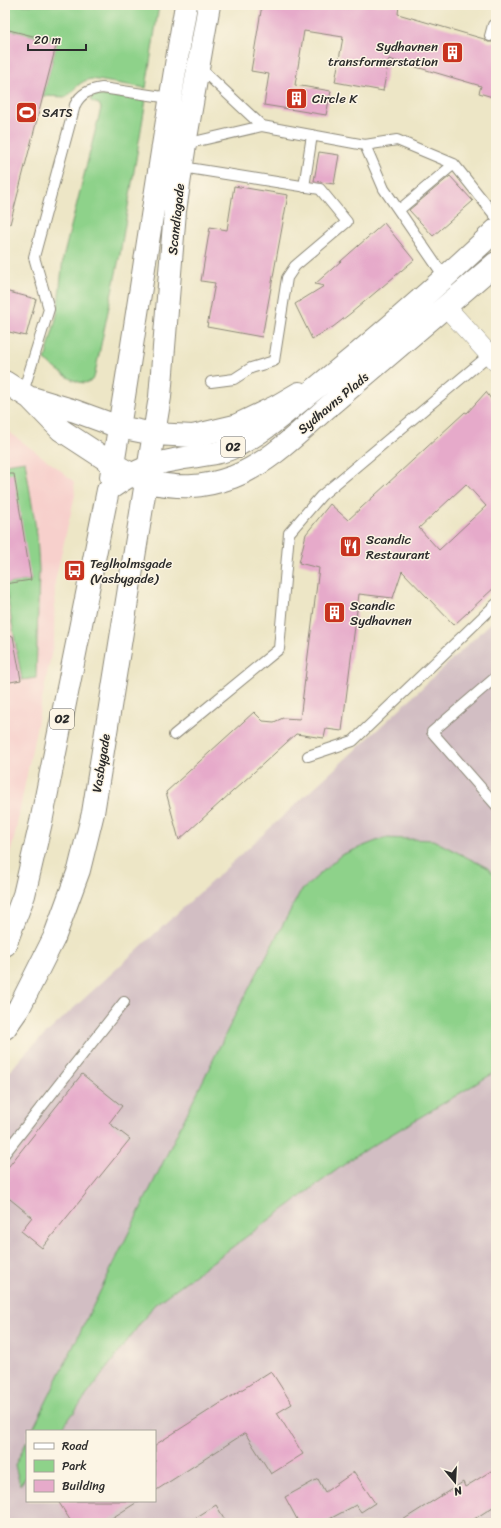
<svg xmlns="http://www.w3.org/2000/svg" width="501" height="1528" font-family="Sriracha,sans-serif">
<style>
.built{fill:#f7d0cc}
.industrial{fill:#d2bec3;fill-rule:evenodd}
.green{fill:#8ed28a;stroke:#5c7e5a}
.building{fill:#e6aaca;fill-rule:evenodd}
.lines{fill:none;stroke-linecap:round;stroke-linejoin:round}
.service-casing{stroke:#8c8878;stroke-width:12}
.minor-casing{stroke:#8c8878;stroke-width:20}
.tertiary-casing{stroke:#8c8878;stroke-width:24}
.primary-casing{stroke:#8c8878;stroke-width:24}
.service{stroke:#fff;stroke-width:10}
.minor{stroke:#fff;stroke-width:19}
.tertiary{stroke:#fff;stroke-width:22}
.primary{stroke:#fff;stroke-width:22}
.labels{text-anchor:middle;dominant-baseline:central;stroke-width:3;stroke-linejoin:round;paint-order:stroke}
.shield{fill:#fcf5e5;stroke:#6a6863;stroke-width:1}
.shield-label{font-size:12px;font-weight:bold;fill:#2b2b2b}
.poi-label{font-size:13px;fill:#2b2b2b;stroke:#fcf5e5;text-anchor:start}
.street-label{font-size:13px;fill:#2b2b2b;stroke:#fcf5e5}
</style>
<rect width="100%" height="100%" fill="#fcf5e5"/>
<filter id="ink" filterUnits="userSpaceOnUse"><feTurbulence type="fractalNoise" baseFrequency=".025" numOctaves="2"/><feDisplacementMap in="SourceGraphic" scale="8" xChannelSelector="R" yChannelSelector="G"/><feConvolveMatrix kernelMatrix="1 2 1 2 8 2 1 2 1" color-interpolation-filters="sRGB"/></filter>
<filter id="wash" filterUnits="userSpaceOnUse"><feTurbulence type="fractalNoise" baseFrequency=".012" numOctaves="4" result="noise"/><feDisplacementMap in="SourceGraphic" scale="16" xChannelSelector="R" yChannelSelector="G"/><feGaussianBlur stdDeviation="0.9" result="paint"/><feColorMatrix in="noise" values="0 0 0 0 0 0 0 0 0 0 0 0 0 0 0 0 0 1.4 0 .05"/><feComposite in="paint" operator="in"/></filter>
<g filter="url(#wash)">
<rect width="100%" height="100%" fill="#ede6c6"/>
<path class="built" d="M5 429 64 473 74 482 75 495 55 581 54 640 14 839 5 872Z"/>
<path class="industrial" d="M496 618V1523H5V1077L27 1051 390 718ZM27 1431H155V1501H27Z"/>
<path class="green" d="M5 5H159L146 88 91 79C80 81 74 89 67 97L43 96 57 42 5 29Z
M96 95 146 100 120 254 94 378C82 393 57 369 45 360L57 315 63 258 101 108 99 104 92 102 91 100 92 96Z
M25 461 37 535 39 570 36 678 22 680 5 584 31 580 5 491V464Z
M384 838 433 840 488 868 496 878V1068L492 1074 357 1155 154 1305 60 1431H32L233 1019 300 892 341 855Z
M27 1441V1476L20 1485 15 1465Z"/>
<g id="blocks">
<path class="building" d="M262 5H399L398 14 484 39 488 42H496V98L479 93 481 86 389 59 383 91 335 82 343 37 304 31 295 85 331 91 326 115 264 105 269 74 251 71Z
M5 29 57 42 10 224H5Z
M319 152 339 155 334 184 314 181Z
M450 176 473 201 433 236 409 210Z
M234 186 288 195 262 337 207 327 215 283 201 281 210 227 227 230Z
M384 223 414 260 351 313 333 327 312 339 295 304 324 286 315 284Z
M5 291 36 299 26 336 5 331Z
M486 392 496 406V586L454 625 402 571 393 598 359 594 342 731 326 729 324 738 296 734 179 840 166 792 254 712 263 721 274 722 283 718 300 719 319 568 299 563 306 534 330 504 348 520 465 412 467 413ZM466 484 486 506 439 550 419 528Z
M5 474H14L31 580 5 584Z
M13 636 21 680 5 683V637Z
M82 1074 122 1106 109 1123 130 1139 42 1248 21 1231 32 1217 5 1195V1171Z
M271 1371 292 1404 277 1413 303 1454 271 1474 245 1433 155 1491V1445Z
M496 1468V1505L468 1523H398L463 1482 465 1487Z
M354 1472 375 1503 361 1512 356 1505 322 1523H299L285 1497 318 1479 325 1492Z
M58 1501H139L104 1523H72Z
M216 1505 227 1523H187Z"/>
</g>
</g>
<g filter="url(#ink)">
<use href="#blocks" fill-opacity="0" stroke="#8c8878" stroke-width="1"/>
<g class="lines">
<defs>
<path id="service" d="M490 36 493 25 496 26
M198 66 262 126
M185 144 262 126 365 145 384 189 445 278
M365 145 397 140 454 164
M182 167 320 189 347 222 295 266 287 278 274 361 251 368 234 379 211 382
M304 187 312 135
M399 210 454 164 496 217
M23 392 49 309 34 257 75 105C81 93 89 90 102 88L170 98
M496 677 432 732 496 805
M174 735 279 649 289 533 321 496 489 355
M308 756 353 741 496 604
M5 1153 124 1002"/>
<path id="minor" d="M446 307 496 362"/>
<path id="tertiary" d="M5 382 30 398 61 430 113 464 146 482 160 397 175 211 185 144 209 5
M32 398 75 411 119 427 154 434 193 436 235 426 275 407 299 393
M111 477C137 320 159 162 186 5"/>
<path id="primary" d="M5 945 24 895 41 822 108 490C131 474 146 465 174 460 195 455 218 456 238 445 267 430 291 408 316 388 378 338 438 285 496 230
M5 1028 19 1008 54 938 79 870 93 813 146 482C179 488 200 489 233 477 270 463 300 431 330 405 385 358 441 311 496 263"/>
</defs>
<use href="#service" class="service-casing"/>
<use href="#minor" class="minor-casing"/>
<use href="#tertiary" class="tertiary-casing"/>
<use href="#primary" class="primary-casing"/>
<use href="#service" class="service"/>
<use href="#minor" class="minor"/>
<use href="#tertiary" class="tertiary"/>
<use href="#primary" class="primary"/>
</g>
</g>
<defs>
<symbol id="building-square" viewBox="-11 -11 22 22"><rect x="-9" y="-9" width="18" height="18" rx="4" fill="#c8321e" stroke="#fcf5e5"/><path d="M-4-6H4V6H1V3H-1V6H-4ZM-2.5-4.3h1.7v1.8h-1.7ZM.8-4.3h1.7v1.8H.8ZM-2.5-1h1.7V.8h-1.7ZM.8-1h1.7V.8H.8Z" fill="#fff"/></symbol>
<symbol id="stadium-square" viewBox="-11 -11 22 22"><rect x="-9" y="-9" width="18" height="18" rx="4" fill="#c8321e" stroke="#fcf5e5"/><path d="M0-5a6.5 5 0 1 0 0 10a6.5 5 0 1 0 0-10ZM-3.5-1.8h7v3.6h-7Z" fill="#fff"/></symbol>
<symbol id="restaurant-square" viewBox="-11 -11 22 22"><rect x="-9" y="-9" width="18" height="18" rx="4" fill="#c8321e" stroke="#fcf5e5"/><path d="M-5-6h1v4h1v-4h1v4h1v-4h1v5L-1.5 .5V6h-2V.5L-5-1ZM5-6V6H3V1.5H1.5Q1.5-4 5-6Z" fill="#fff"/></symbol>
<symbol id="bus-square" viewBox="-11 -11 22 22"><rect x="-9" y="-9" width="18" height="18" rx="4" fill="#c8321e" stroke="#fcf5e5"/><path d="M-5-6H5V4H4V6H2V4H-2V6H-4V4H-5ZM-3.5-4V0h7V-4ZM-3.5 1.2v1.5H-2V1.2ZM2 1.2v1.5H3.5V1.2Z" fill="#fff"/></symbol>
</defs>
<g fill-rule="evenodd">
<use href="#building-square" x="440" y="40" width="25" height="25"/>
<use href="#building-square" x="284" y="86" width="25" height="25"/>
<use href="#stadium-square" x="14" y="100" width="25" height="25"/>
<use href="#restaurant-square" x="338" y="534" width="25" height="25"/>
<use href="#bus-square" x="62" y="558" width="25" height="25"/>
<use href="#building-square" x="322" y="600" width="25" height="25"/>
</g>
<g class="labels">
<g class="shield">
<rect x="221" y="437" width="24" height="20" rx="3"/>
<rect x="50" y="709" width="24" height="20" rx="3"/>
</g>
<g class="shield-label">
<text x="233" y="447">O2</text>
<text x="62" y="719">O2</text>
</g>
<g class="poi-label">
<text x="438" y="46" text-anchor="end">Sydhavnen<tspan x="438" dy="15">transformerstation</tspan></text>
<text x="312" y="98">Circle K</text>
<text x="42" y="112">SATS</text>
<text x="366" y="539">Scandic<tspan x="366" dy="15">Restaurant</tspan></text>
<text x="90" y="563">Teglholmsgade<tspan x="90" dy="15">(Vasbygade)</tspan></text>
<text x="350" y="605">Scandic<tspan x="350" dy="15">Sydhavnen</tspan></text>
</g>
<g class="street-label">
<text transform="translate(176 219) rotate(-84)">Scandiagade</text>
<text transform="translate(333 403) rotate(-40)">Sydhavns Plads</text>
<text transform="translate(101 763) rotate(-81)">Vasbygade</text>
</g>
</g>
<rect width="501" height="1528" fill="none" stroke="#fcf5e5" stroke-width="20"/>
<rect x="26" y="1430" width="130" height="72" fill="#fcf5e5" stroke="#a8a49b"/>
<rect x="34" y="1443" width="20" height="6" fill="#ffffff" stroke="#a8a49b"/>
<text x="62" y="1450" font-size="12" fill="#2b2b2b">Road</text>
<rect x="34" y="1460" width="20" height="12" fill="#8ed28a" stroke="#a8a49b"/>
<text x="62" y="1470" font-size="12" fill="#2b2b2b">Park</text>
<rect x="34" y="1480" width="20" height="12" fill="#e6aaca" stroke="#a8a49b"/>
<text x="62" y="1490" font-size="12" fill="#2b2b2b">Building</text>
<g transform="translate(455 1482) rotate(162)" stroke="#fcf5e5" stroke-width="3" paint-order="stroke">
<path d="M0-3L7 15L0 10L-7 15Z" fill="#2b2b2b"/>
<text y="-6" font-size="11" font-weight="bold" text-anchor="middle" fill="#2b2b2b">N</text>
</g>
<path d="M28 44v6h58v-6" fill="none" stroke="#2b2b2b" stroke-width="2"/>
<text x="34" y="44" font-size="12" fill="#2b2b2b" stroke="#fcf5e5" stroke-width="3" paint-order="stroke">20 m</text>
</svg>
